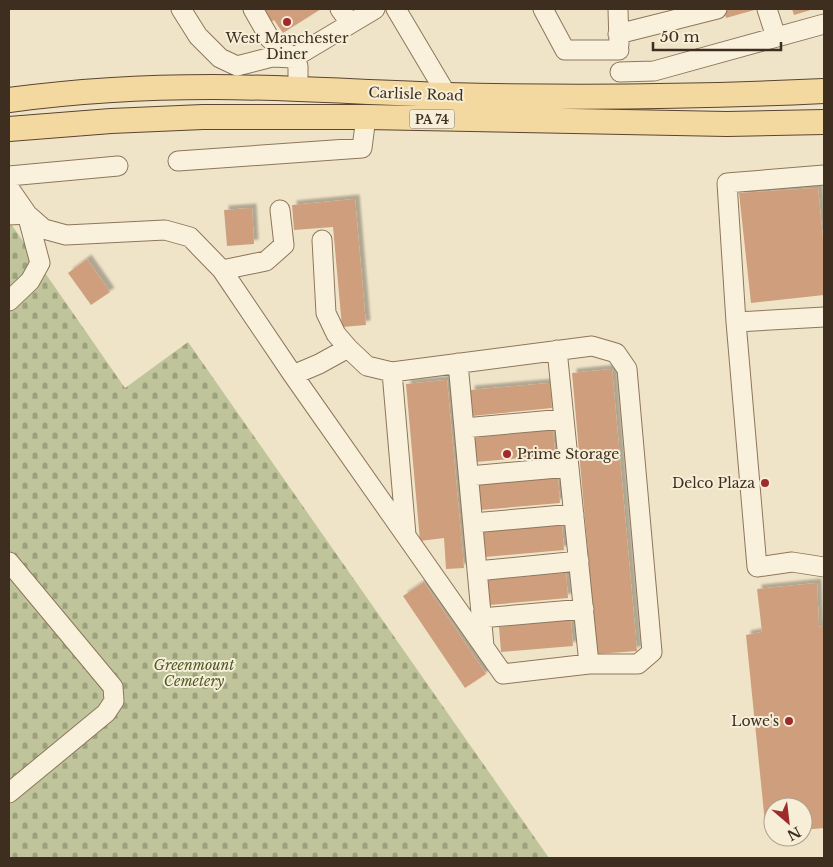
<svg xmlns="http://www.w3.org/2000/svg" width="833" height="867" font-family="'Libre Baskerville',serif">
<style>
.cemetery{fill:url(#cemetery-stones)}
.building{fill:#cf9f7d;filter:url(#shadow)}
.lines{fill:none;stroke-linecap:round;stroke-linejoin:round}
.minor-casing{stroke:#8d765c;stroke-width:21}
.major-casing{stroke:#5b4430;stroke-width:26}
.minor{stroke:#faf1dc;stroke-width:19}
.major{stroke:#f3d9a0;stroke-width:24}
.poi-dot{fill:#9e2a2b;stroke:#f7eed8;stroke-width:2}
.labels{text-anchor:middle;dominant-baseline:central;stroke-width:4;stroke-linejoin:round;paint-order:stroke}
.shield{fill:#f7eed8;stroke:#756857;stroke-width:1}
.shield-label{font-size:12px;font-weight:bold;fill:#3d2e20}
.poi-label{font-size:14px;fill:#3d2e20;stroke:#f7eed8;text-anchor:end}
.street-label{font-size:14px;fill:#3d2e20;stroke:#f7eed8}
.park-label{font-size:14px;font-style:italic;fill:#4d5a26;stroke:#f7eed8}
</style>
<defs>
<pattern id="cemetery-stones" width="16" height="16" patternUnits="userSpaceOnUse" patternTransform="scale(1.25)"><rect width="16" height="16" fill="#bfc49a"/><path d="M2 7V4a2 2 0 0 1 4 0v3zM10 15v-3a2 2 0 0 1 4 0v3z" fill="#9ca07d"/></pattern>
<filter id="shadow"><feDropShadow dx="4.5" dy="-4.5" stdDeviation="1" flood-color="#0004"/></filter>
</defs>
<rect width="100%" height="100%" fill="#f0e4c8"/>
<path class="cemetery" d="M9 221 125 388 188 342 549 858H9Z"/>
<path class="building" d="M256 9H321L283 33 274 20 266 25Z
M724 9H758L726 18Z
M792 9H814L794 15Z
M818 188 824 250V295L751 303 739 193Z
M355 199 366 325 342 327 333 227 294 230 292 205Z
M252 208 254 244 227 246 224 210Z
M87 259 110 292 91 305 68 273Z
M612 369 637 651 597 654 572 373Z
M447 380 464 568 446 569 444 538 420 541 406 384Z
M550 383 552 408 472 416 470 390Z
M553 430 555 455 476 462 474 438Z
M558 478 560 503 480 510 478 485Z
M562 525 564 550 485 557 482 532Z
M566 573 568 598 489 605 487 580Z
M424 582 486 674 465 688 403 596Z
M817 583 819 627 824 626V828L803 830V807H773V833H766L746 635 762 632 757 589Z
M571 620 573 646 501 652 499 627Z"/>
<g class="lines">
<defs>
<path id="minor" d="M181 9 198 36 220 58 237 66 272 57 293 58 375 9
M253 9 270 39 293 58 298 66V90
M340 9 350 23
M396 9 447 95
M543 9 565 50H619
M618 9 619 45
M767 9 776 37
M618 34 717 9
M620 72 654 71 824 24
M178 161 362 148 366 117
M824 175 727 183 736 322 757 567 792 562 824 567
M9 176 118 166
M9 188 27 214 44 229 66 235 165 230 190 237 222 270 293 375 503 674 589 664H638L652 652 627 369 616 353 592 346 392 372 367 366 348 348 319 364 293 375
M9 215 27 214 40 263 30 281 9 301
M322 240 326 313 336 334 348 348
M222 270 266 261 284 245 280 210
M736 322 824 317
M557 350 589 664
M458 363 484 646
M392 372 406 535
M464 428 564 419
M469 476 569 467
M473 523 574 514
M9 562 113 687 114 701 106 713 9 793
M477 571 579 561
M481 618 584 609"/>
<path id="major" d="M9 100C76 91 145 87 213 87 291 87 369 93 447 95 573 98 698 97 824 91
M9 129 111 121 203 117H366L727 124 824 122"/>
</defs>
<use href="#minor" class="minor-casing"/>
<use href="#major" class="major-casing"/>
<use href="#minor" class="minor"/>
<use href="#major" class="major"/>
</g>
<g class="poi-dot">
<circle cx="287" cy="22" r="5"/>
<circle cx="507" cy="454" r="5"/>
<circle cx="765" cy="483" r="5"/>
<circle cx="789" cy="721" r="5"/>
</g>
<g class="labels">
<rect class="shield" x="409.5" y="109.5" width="45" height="19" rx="4"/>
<g class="shield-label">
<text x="432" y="119">PA 74</text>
</g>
<g class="poi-label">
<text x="287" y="38" text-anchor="middle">West Manchester<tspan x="287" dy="16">Diner</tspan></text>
<text x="517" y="454" text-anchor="start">Prime Storage</text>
<text x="755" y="483">Delco Plaza</text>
<text x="779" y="721">Lowe's</text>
</g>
<g class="street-label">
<text transform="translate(416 94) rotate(2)">Carlisle Road</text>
</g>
<g class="park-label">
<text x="194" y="665">Greenmount<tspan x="194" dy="16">Cemetery</tspan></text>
</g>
</g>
<rect width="833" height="867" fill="none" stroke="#3d2e20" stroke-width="20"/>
<g transform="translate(788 822) rotate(152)"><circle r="24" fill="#f7eed8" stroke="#ada18e"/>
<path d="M0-4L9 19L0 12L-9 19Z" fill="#9e2a2b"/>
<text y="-8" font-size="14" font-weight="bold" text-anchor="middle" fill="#3d2e20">N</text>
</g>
<path d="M653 42v8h128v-8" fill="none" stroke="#3d2e20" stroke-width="2.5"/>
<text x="660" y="42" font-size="15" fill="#3d2e20" stroke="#f7eed8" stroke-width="4" paint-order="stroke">50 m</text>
</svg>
